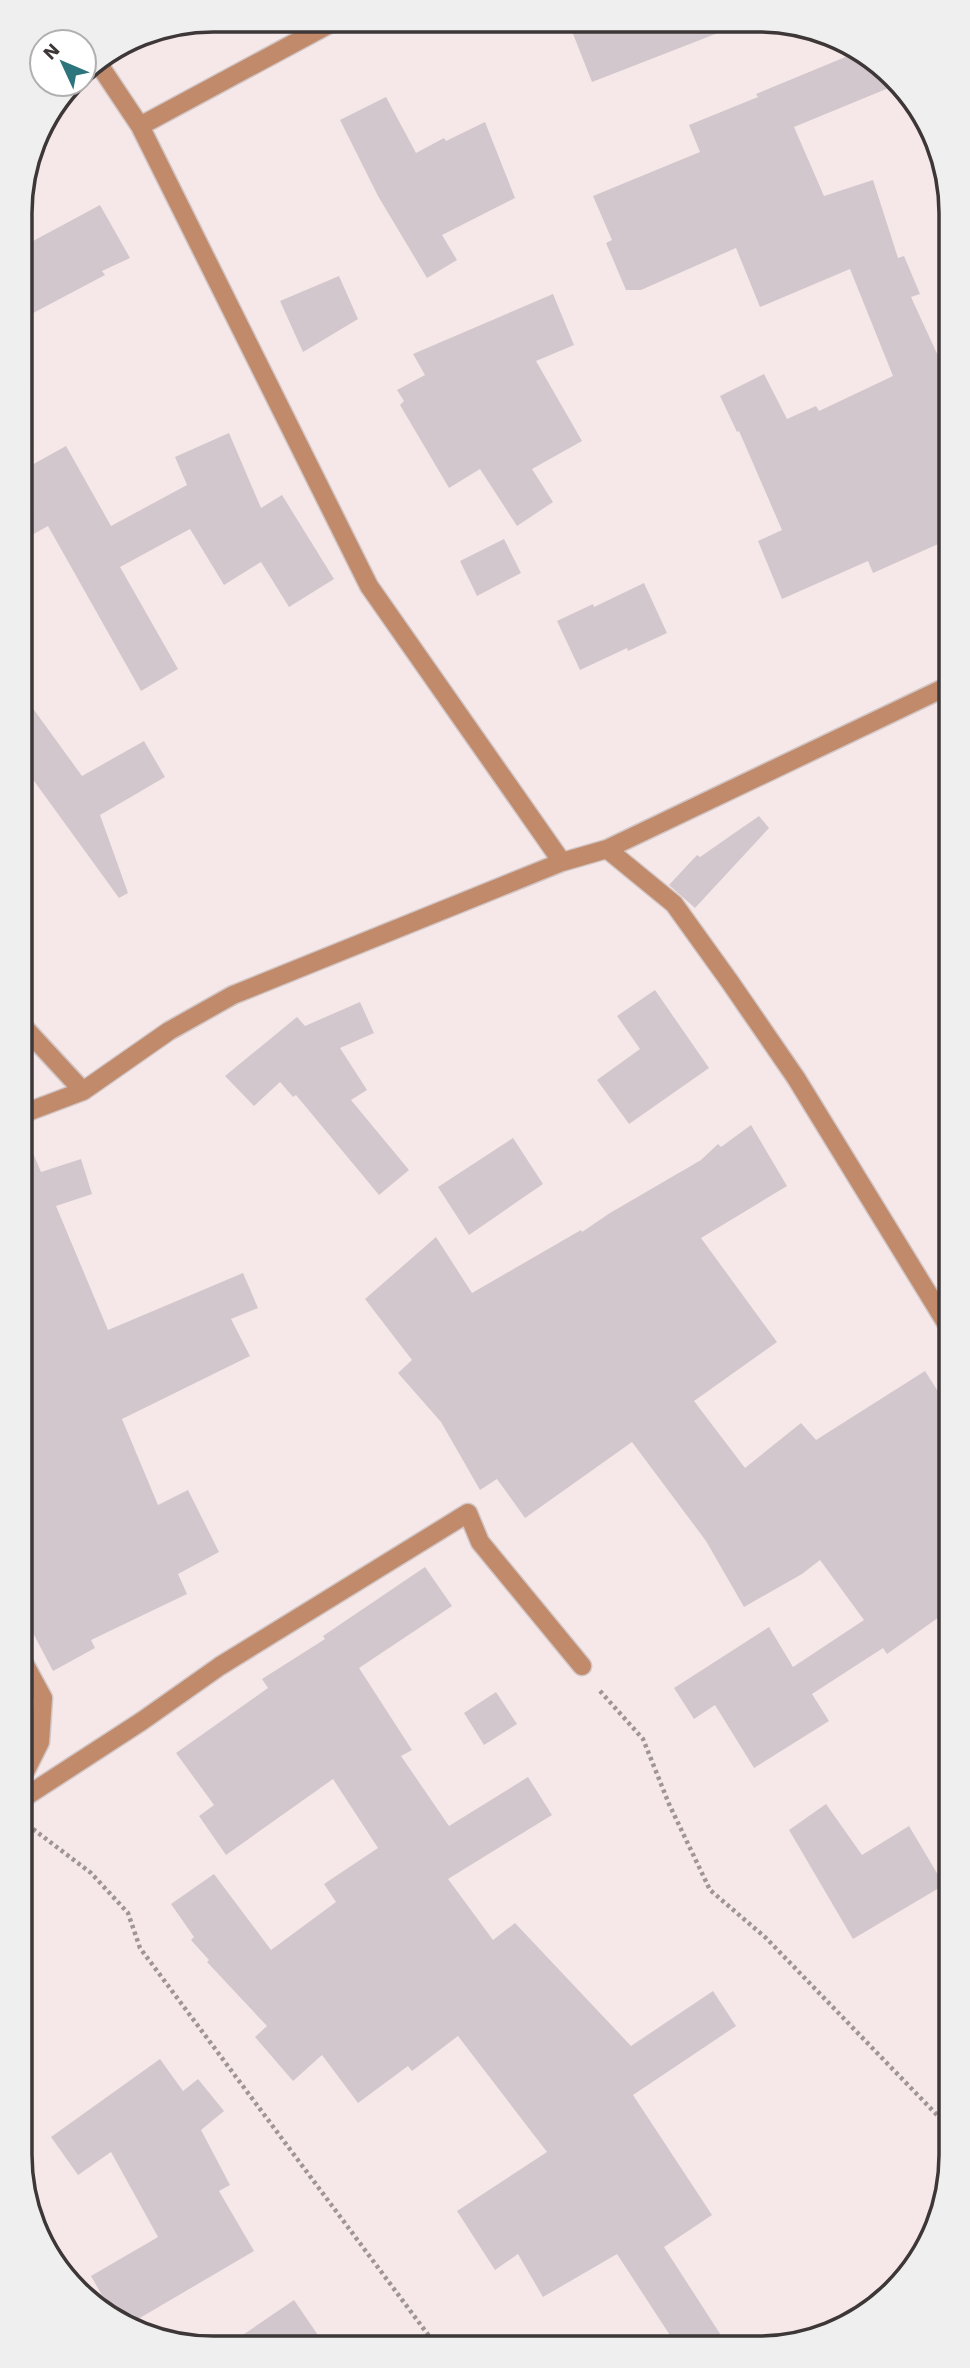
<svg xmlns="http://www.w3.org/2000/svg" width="970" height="2368" font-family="'Work Sans',sans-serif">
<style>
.building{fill:#d3c7ce}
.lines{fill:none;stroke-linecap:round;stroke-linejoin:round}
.minor-casing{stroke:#d1c5c5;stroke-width:21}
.path{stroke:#9f9595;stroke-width:4.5;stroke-dasharray:3.5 3.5;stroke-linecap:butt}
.minor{stroke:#c18a6a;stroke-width:18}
.rim{fill:none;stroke:#3d3737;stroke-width:3.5}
</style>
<rect width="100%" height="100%" fill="#f6e8e8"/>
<path class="building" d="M568 21 735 23 736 26 592 82Z
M855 53 885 68 896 85 794 127 824 196 873 180 898 258 904 256 920 294 911 297 945 371V541L873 573 868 561 782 599 758 541 782 530 739 431 737 432 720 396 764 374 787 419 816 406 819 411 893 376 850 269 760 307 736 248 641 290H626L606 243 612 240 593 196 700 152 689 125 758 97 756 94Z
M386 97 416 153 444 138 446 141 485 122 515 198 442 235 457 260 427 278 378 196 340 120Z
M100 205 130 258 102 271 105 275 20 320V248Z
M339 276 358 319 303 352 280 301Z
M553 294 574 345 536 361 582 441 532 469 553 502 517 526 480 469 449 488 400 405 404 401 397 390 425 375 413 354Z
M229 433 261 508 282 495 334 579 289 607 261 562 224 585 190 529 120 567 178 669 141 691 48 526 21 541V471L66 446 111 526 187 485 175 457Z
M504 539 521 573 477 596 460 561Z
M644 583 667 633 628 651 627 648 580 670 557 621 593 604 594 607Z
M21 692 82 776 144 741 165 777 100 815 128 893 119 898 21 763Z
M759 816 769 828 695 908 669 885 697 855 700 857Z
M655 990 709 1068 629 1124 597 1080 640 1049 617 1016Z
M360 1002 374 1033 340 1048 367 1090 351 1100 409 1170 379 1195 296 1095 293 1097 280 1082 254 1106 225 1076 297 1017 305 1026Z
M751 1125 787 1186 701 1238 777 1342 694 1401 745 1468 801 1423 816 1440 925 1371 948 1407 949 1610 887 1654 883 1648 812 1694 829 1721 754 1768 715 1705 694 1719 674 1688 769 1627 793 1667 864 1620 820 1560 802 1574 744 1607 706 1541 632 1442 525 1518 497 1479 480 1490 441 1422 398 1373 412 1360 365 1299 436 1237 472 1293 581 1230 582 1232 610 1213 701 1160 718 1144 721 1147Z
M23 1129 41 1172 81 1159 92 1194 56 1206 108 1330 243 1273 258 1308 231 1319 250 1356 122 1419 158 1505 188 1490 219 1552 178 1574 187 1594 91 1640 95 1648 53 1671 24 1616Z
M513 1138 543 1184 469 1235 438 1187Z
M425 1567 452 1606 359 1668 412 1750 401 1756 449 1826 528 1777 552 1815 448 1879 493 1940 515 1923 631 2046 713 1991 736 2026 633 2095 712 2215 664 2247 726 2343H675L617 2254 543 2297 518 2254 495 2270 457 2211 547 2152 458 2036 412 2071 408 2066 358 2103 322 2055 293 2081 255 2037 267 2026 207 1962 209 1960 191 1940 194 1937 171 1904 214 1874 271 1950 336 1902 324 1884 378 1848 333 1779 226 1855 199 1816 214 1805 176 1753 268 1688 262 1679 325 1639 323 1636Z
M496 1692 517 1724 484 1745 464 1713Z
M826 1804 862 1855 909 1826 944 1885 853 1939 789 1830Z
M160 2059 183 2091 198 2079 224 2111 201 2130 230 2185 219 2191 254 2251 133 2322 111 2311 91 2276 158 2237 111 2152 78 2175 51 2137Z
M294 2300 324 2344 228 2345Z"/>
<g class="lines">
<defs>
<path id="minor" d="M96 60 140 126 369 586 562 862
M140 126 337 20
M607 849 674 904 730 982 796 1078 948 1326
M22 1025 83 1091
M22 1114 83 1091 169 1031 233 995 562 862 607 849 946 687
M24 1663 43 1698 40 1742 24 1774
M25 1797 142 1721 220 1666 468 1513 480 1542 582 1666"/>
</defs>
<use href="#minor" class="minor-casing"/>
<path class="path" d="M600 1691 643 1739 669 1804 710 1890 766 1938 939 2117 950 2134
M33 1829 91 1873 128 1913 140 1948 435 2344"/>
<use href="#minor" class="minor"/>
</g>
<path d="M0 0H970V2368H0ZM213 32H758A181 181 0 0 1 939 213V2155A181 181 0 0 1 758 2336H213A181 181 0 0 1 32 2155V213A181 181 0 0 1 213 32Z" fill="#efefef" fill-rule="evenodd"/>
<path class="rim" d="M213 32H758A181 181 0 0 1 939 213V2155A181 181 0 0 1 758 2336H213A181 181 0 0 1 32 2155V213A181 181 0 0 1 213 32Z"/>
<g transform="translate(63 63) rotate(314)"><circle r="33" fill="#ffffff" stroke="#b1afaf" stroke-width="2"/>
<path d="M0-5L12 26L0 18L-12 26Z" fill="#2c757d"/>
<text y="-10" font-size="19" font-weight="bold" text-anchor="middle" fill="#3d3737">N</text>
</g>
</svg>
